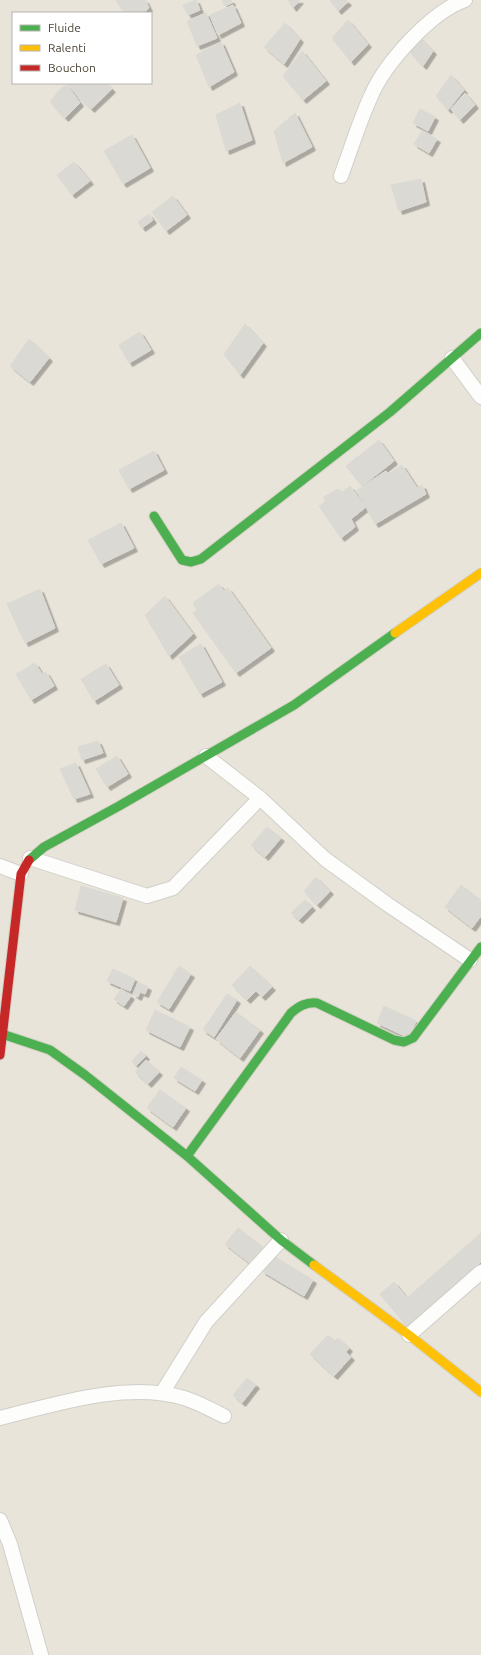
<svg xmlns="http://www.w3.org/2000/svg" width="481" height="1655" font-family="Ubuntu,sans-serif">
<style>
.residential{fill:#e8e4da;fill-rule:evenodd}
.building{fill:#dbd9d3;stroke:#dcd9d3;filter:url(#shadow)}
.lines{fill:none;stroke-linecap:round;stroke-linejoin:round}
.street-casing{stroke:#d1cfca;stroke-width:16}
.fast-casing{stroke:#d4d0c3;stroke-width:11}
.slow-casing{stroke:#d4d0c3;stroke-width:11}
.jam-casing{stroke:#d4d0c3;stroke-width:11}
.street{stroke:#fdfdfc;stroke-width:14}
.fast{stroke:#4caf50;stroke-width:9}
.slow{stroke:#ffc107;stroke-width:9}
.jam{stroke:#c62828;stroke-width:9}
</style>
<defs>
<filter id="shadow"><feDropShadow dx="3.5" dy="3.5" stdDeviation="0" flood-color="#0004"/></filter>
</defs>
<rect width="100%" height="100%" fill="#f3f2ed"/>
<path class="residential" d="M0 0H481V1655H0ZM13 13H151V83H13Z"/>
<path class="building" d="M116 0H145L149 8 143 13H124Z
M196 0 200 10 188 15 183 5Z
M222 0H231L232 3 225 6Z
M288 0H300L293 8Z
M330 0H346L348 2 338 11Z
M233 5 241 23 218 35 210 15Z
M206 13 217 38 197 46 187 21Z
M348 20 368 44 351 62 332 38Z
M285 23 300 39 284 64 264 47Z
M419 37 433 51 423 66 409 51Z
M221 42 234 72 209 87 196 55Z
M302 51 326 81 303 100 283 76Z
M451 75 464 90 448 110 436 96Z
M66 83H106L112 89 91 109Z
M67 85 80 103 65 118 50 102 60 89Z
M465 93 475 105 460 120 451 109Z
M240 103 252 140 226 151 216 115Z
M420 109 435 117 428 131 413 123Z
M295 113 312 147 283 163 274 131Z
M422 131 437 139 429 153 414 144Z
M132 135 150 168 123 184 104 151Z
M74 162 90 181 72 195 57 175Z
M421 179 426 202 399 211 391 185Z
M173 196 187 215 166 231 152 212Z
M149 214 153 220 142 228 138 222Z
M245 324 263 343 240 375 224 354Z
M140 332 151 350 129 363 119 345Z
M29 339 49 358 30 382 10 366Z
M379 440 394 461 362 486 346 466Z
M154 451 164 470 129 489 119 470Z
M402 465 417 488 422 485 426 494 375 524 357 490 386 471 389 474Z
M350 486 366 507 351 519 355 527 341 538 319 506 325 502 324 497 338 489 342 492Z
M121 523 134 548 101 564 88 540Z
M219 584 224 591 228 588 271 648 236 673 193 613 197 610 193 603Z
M40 589 55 628 25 643 7 604Z
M165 596 193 634 169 656 145 615Z
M201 644 222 682 200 694 179 657Z
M35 663 42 674 46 672 54 686 31 700 16 674Z
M106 664 119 685 94 701 81 679Z
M98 741 103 753 82 760 78 747Z
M117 756 128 774 107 787 96 769Z
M76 763 90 794 74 799 60 769Z
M267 827 281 838 265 857 251 845Z
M316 877 330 891 317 905 304 891Z
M461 885 481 900V916L472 928 445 907Z
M81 886 123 898 116 922 75 910Z
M305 900 312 907 299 920 291 913Z
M179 966 191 974 169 1009 157 1002Z
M250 966 272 987 262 997 256 991 247 1000 232 985Z
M113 969 135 979 130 991 107 981Z
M138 982 148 987 145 994 140 992 138 997 133 994Z
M121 989 131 996 124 1006 114 999Z
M227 994 237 1000 214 1037 203 1030Z
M384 1006 416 1021 409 1038 377 1023Z
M155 1010 190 1027 180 1047 146 1030Z
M236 1012 260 1030 240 1058 216 1039Z
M141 1051 146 1056 136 1066 132 1061Z
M146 1060 159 1072 148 1084 135 1072Z
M181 1067 202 1080 195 1091 174 1078Z
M160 1090 186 1108 173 1127 147 1108Z
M238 1228 264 1248 251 1264 225 1244Z
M481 1233V1262L407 1326 380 1294 394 1282 407 1298Z
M272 1255 313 1280 304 1296 262 1271Z
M328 1335 335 1341 338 1338 349 1348 346 1352 351 1357 334 1376 310 1354Z
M247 1378 256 1385 242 1403 233 1395Z"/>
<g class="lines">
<defs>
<path id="street" d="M341 176C351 149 359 122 371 96 385 63 431 12 465 0
M452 358 481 397
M206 756 260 798 325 859 387 904 470 960
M30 858 147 896 173 888 260 798
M0 866 21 874
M409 1335 481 1272
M162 1393 206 1322 281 1240
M0 1418C56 1404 127 1381 184 1398 198 1402 211 1410 224 1416
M0 1520 10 1544 41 1655"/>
<path id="fast" d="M154 516 182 560 191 562 201 559 390 412 481 333
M29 860 44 847 119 806 294 705 395 633
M2 1034 50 1050 85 1075 187 1156 281 1240 314 1265
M187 1156 291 1013C299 1006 306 1002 317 1003L394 1040 404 1042 413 1038 481 947"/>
<path id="slow" d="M395 633 481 573
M314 1265 409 1335 481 1392"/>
<path id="jam" d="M0 1055 21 874 29 860"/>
</defs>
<use href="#street" class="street-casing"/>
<use href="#fast" class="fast-casing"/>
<use href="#slow" class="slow-casing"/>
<use href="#jam" class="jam-casing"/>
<use href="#street" class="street"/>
<use href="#fast" class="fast"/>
<use href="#slow" class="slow"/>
<use href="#jam" class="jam"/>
</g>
<rect x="12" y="12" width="140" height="72" fill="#ffffff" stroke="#b7b4af"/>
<rect x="20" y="25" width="20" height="6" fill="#4caf50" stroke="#b7b4af"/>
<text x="48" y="32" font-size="12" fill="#4c4437">Fluide</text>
<rect x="20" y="45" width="20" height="6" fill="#ffc107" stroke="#b7b4af"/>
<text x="48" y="52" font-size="12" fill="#4c4437">Ralenti</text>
<rect x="20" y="65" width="20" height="6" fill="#c62828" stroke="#b7b4af"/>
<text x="48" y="72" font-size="12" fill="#4c4437">Bouchon</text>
</svg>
